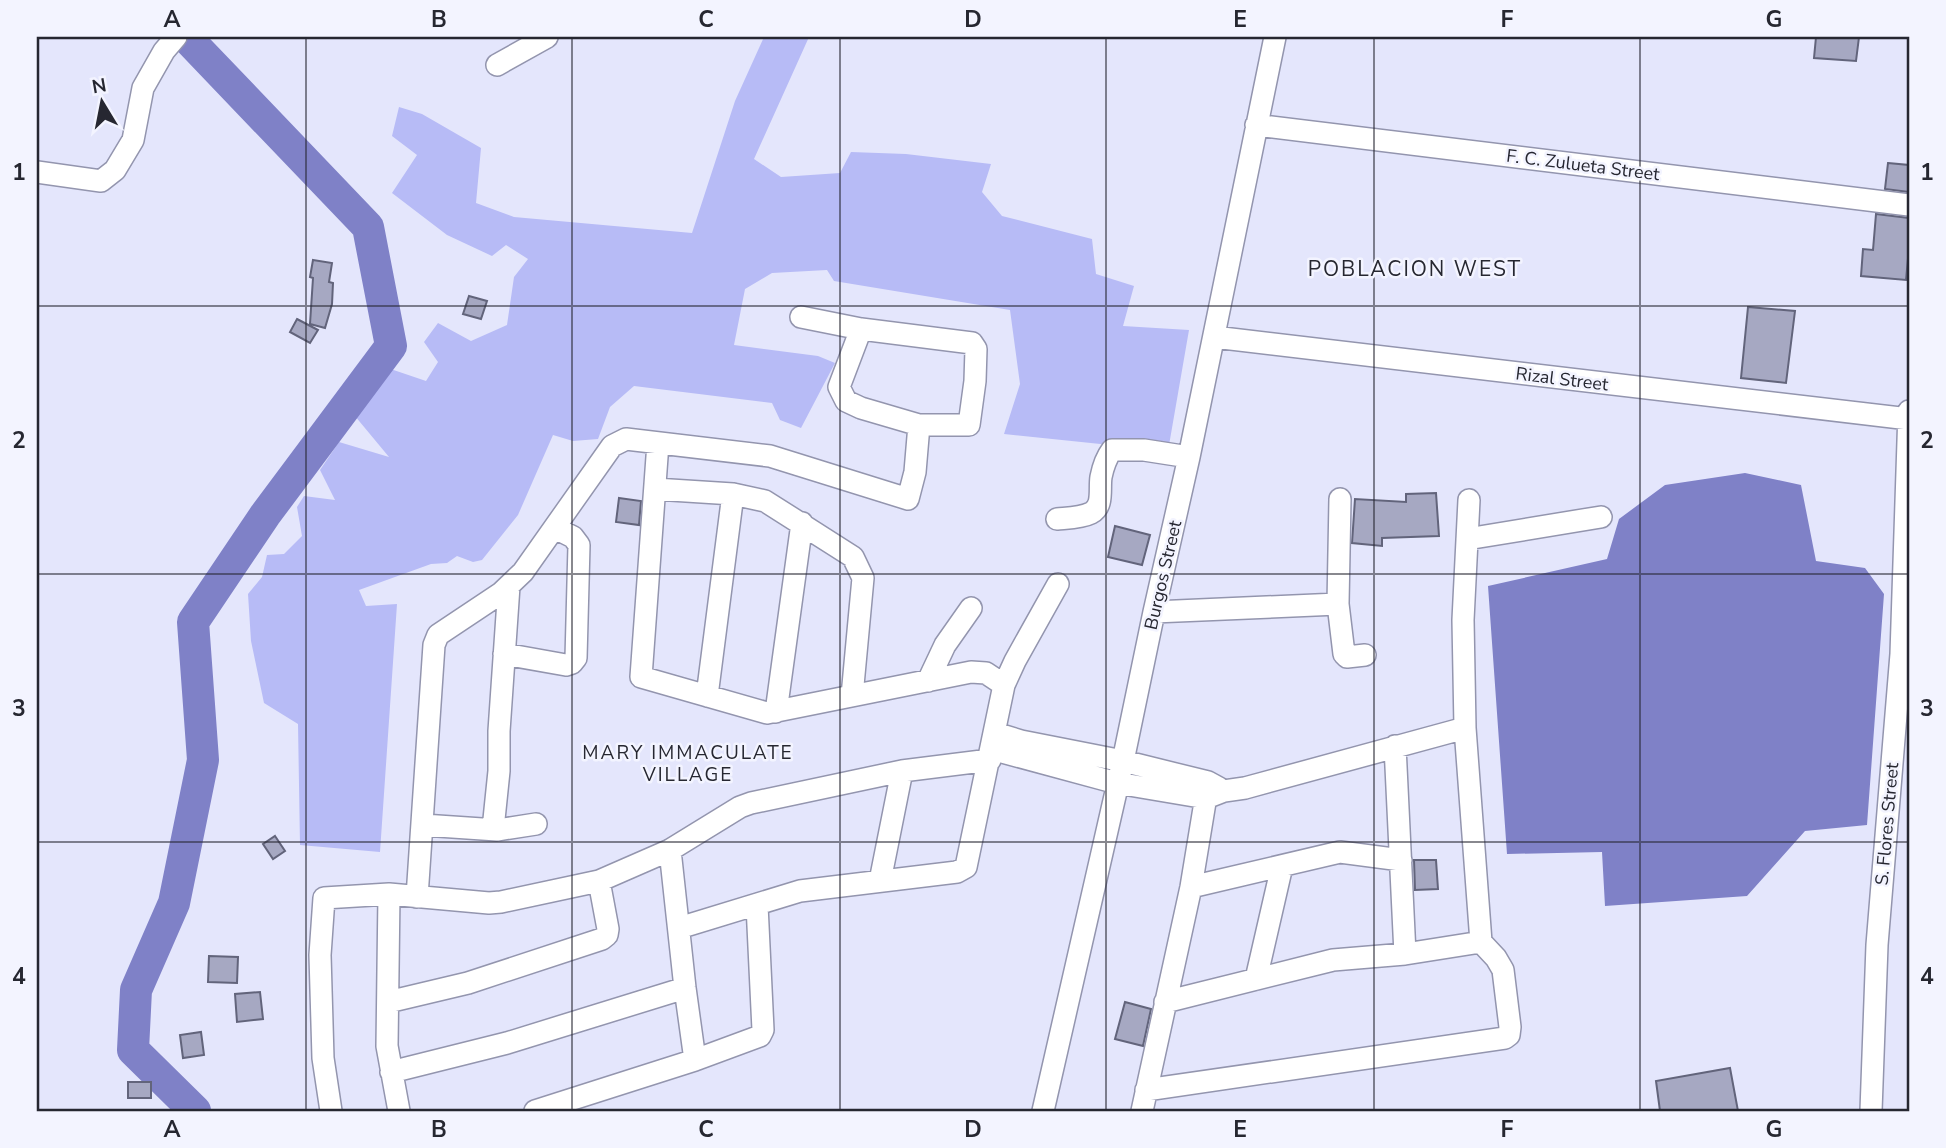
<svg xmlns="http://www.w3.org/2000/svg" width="1946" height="1148" font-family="'Nunito Sans',sans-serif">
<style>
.green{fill:#b7bbf6}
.water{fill:#7f81c7}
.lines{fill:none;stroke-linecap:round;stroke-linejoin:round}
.river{stroke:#7f81c7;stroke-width:32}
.building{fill:#a6a8c2;stroke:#62647b;stroke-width:2}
.minor-casing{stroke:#9395ae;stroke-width:24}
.minor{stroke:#fff;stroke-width:21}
.grid{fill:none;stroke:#262731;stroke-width:2;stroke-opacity:0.55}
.labels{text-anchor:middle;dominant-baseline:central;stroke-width:5;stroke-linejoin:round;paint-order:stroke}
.street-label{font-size:18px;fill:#262731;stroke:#f3f4ff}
.neighbourhood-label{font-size:19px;letter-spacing:2px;fill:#262731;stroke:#f3f4ff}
.quarter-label{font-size:21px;letter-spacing:2px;fill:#262731;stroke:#f3f4ff}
.neatline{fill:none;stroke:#262731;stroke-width:2.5}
.grid-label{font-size:23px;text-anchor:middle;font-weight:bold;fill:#262731}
</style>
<rect width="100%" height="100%" fill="#e4e6fc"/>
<path class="green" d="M764 37H809L754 159 781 177 840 173 851 152 906 154 991 164 982 192 1002 216 1092 239 1096 274 1134 286 1123 326 1189 330 1168 451 1004 434 1020 384 1010 310 834 281 827 270 772 273 745 289 734 345 818 356 835 363 801 428 780 420 772 403 634 386 610 407 598 439 573 441 553 435 518 515 482 560 473 562 457 556 447 563 431 564 359 590 366 606 397 604 380 852 300 845 298 724 264 703 251 641 248 594 262 577 267 555 284 554 302 536 297 507 304 496 335 500 320 470 339 442 389 457 340 398 370 362 426 381 438 362 424 342 438 323 471 341 507 325 514 277 528 259 506 245 492 256 447 235 392 193 417 155 392 136 399 107 422 114 481 148 476 203 514 217 692 233 735 101Z"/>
<path class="water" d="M1745 473 1801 485 1816 561 1865 568 1884 594 1867 825 1805 831 1747 896 1605 906 1602 852 1507 854 1488 586 1607 559 1619 519 1665 485Z"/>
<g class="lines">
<path class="river" d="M189 40 368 227 391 346 265 515 193 622 203 760 174 903 136 990 133 1050 195 1111"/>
</g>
<path class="building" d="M1816 37H1859L1856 61 1814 58Z
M1888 163 1909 165V192L1885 189Z
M1876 214 1909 218V248L1906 280 1861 276 1863 249 1873 250Z
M313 260 332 263 329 282 333 283 332 304 325 328 310 324 313 278 310 277Z
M469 296 487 301 481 319 463 314Z
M1748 307 1795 311 1786 383 1741 378Z
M297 319 318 330 310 343 290 332Z
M1436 493 1439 536 1382 538V546L1352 543 1355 499 1406 502V494Z
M619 498 641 501 639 525 616 522Z
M1115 526 1150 535 1142 565 1108 557Z
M275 836 285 851 273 859 263 844Z
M1414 860H1436L1438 889 1415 890Z
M209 956 238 957 237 983 208 982Z
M260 992 263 1019 237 1022 235 994Z
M1125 1002 1151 1009 1143 1046 1115 1039Z
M201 1032 204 1055 183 1058 180 1035Z
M1730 1068 1738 1111H1660L1656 1081Z
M128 1082H151V1098H128Z"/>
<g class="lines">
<defs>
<path id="minor" d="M497 65 547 37
M1256 125 1909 205
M37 172 101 181 115 170 133 140 143 88 164 51 176 37
M801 317 861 329 972 343 976 349 975 381 969 425H919L861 408 846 401 839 387 861 329
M1214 337 1909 419
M658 443 641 677 767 713 971 672 986 673 1004 685
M655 489 733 494 765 501 853 557 863 578 852 696
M1340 499 1338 604 1344 654 1347 657 1365 655
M1469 500 1463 620 1465 728 1481 942
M1057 519C1067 518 1081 518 1091 513 1104 506 1099 489 1101 477 1103 467 1106 458 1112 450H1144L1189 457
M1467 539 1601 517
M1154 612 1338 604
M504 654 566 665 572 663 576 658 579 545 573 537 555 528
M928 681 945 645 971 608
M707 696 733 494
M776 712 802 523
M995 733 1021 741 1123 761 1208 782 1219 788
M1395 746 1405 954
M991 749 1117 783 1206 798 1224 791 1245 788 1465 728
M423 825 497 830 536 824
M493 829 499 771V731L509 586
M670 850 685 988 695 1060
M880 881 902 771
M1191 887 1340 852 1401 860
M389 894 387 1046 399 1111
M417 897 434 645 438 635 501 593 523 572 612 446 626 439 770 456 908 499 915 472 919 425
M679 928 800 891 957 872 966 867 1004 685 1015 661 1058 584
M1256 979 1282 866
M388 1002 468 983 602 939 607 935 608 929 599 881
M391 1072 507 1043 685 988
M1146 1090 1505 1038 1509 1035 1510 1027 1503 970 1496 958 1481 942 1405 954 1333 960 1165 1002
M331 1111 323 1058 320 955 324 898 389 894 489 903 501 902 599 881 670 850 740 807 751 803 902 771 990 760
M535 1111 695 1060 760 1036 763 1030 757 905
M1043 1111 1123 761 1154 612 1189 457 1275 37
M1142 1111 1191 887 1208 784
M1871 1111 1877 945 1901 654 1909 411"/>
</defs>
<use href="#minor" class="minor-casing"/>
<use href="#minor" class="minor"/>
</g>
<path class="grid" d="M306 37V1111M572 37V1111M840 37V1111M1106 37V1111M1374 37V1111M1640 37V1111M37 306H1909M37 574H1909M37 842H1909"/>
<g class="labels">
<g class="street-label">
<text transform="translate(1583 165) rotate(7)">F. C. Zulueta Street</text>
<text transform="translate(1562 379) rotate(7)">Rizal Street</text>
<text transform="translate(1163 575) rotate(-77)">Burgos Street</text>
<text transform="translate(1887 824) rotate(-85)">S. Flores Street</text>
</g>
<g class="neighbourhood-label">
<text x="688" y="753">MARY IMMACULATE<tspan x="688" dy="22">VILLAGE</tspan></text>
</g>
<g class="quarter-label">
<text x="1415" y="269">POBLACION WEST</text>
</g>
</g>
<rect width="1946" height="1148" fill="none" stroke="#f3f4ff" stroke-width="77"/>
<g transform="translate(102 102) rotate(350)" stroke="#f3f4ff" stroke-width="5" paint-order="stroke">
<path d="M0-5L12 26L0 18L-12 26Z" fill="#262731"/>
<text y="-10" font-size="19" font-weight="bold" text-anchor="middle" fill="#262731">N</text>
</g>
<rect x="38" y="38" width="1870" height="1072" class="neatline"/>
<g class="grid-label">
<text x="172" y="27">A</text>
<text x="439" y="27">B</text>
<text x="706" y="27">C</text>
<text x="973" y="27">D</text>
<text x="1240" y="27">E</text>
<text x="1507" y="27">F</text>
<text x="1774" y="27">G</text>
<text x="19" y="180">1</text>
<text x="1927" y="180">1</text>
<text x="19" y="448">2</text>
<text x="1927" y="448">2</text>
<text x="19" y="716">3</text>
<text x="1927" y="716">3</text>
<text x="19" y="984">4</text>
<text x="1927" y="984">4</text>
<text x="172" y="1137">A</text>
<text x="439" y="1137">B</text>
<text x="706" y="1137">C</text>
<text x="973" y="1137">D</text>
<text x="1240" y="1137">E</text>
<text x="1507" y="1137">F</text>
<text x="1774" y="1137">G</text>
</g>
</svg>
